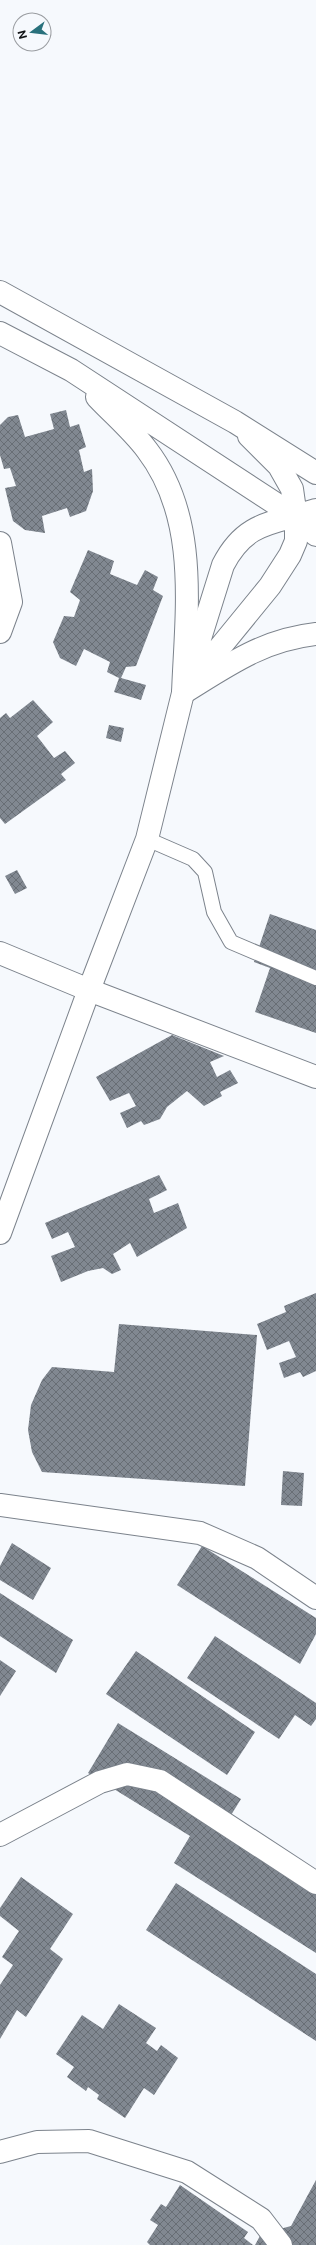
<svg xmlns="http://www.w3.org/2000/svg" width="316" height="2245" font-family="'Public Sans',sans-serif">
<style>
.building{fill:url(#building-cross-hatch)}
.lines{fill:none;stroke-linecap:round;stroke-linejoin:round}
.service-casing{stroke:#7c838c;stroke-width:16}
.minor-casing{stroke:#7c838c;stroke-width:24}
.tertiary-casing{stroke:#7c838c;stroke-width:24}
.secondary-casing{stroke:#7c838c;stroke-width:24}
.service{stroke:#fff;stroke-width:14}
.minor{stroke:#fff;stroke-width:22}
.tertiary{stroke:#fff;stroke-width:22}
.secondary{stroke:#fff;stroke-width:22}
</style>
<defs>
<pattern id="building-cross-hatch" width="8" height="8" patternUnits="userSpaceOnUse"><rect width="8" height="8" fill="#818891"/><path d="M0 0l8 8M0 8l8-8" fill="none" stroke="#686e75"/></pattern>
</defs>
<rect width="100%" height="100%" fill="#f6f9fd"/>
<path class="building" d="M66 410 70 427 79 424 86 447 79 450 84 472 92 469 93 491 86 511 70 517 67 508 42 516 45 533 25 530 13 521 5 488 16 486 10 468 4 469 0 455V425L8 417 18 415 25 437 54 429 50 414Z
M88 550 114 561 110 574 137 585 145 570 158 577 153 590 163 596 136 666 126 667 121 678 146 685 141 700 114 692 119 678 107 672 110 662 84 649 76 666 60 658 53 642 64 616 74 617 80 600 70 592Z
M33 700 53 722 37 736 54 758 65 751 75 763 61 774 66 780 5 824 0 818V718L6 713 10 718Z
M109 725 124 728 121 742 106 738Z
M17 870 27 888 15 894 5 876Z
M270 914 316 930V1033L255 1012 270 968 254 962Z
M172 1035 224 1056 210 1062 217 1077 230 1070 238 1083 220 1092 222 1096 204 1106 187 1091 167 1107 160 1119 144 1125 141 1121 127 1128 120 1113 136 1106 129 1093 110 1101 96 1077Z
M159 1175 167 1190 149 1199 154 1213 178 1203 187 1228 137 1257 130 1243 113 1254 121 1270 112 1274 103 1268 88 1271 61 1282 51 1256 75 1247 68 1232 52 1239 45 1223Z
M316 1293V1371L303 1377 300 1372 284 1378 279 1363 296 1357 289 1341 267 1350 257 1324 286 1312 284 1306Z
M119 1324 257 1335 245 1486 42 1472 32 1452 28 1430 31 1405 42 1380 52 1367 114 1372Z
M283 1471 304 1473 302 1506 281 1505Z
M12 1543 51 1568 33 1600 0 1580V1566Z
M202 1546 316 1618V1634L300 1664 177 1585Z
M0 1593 73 1640 56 1673 0 1636Z
M215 1636 316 1703V1719L311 1726 295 1715 279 1739 187 1678Z
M136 1651 255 1732 227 1775 106 1694Z
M0 1660 16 1671 0 1696Z
M118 1723 241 1799 220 1833 316 1894V1953L174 1863 190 1836 88 1773Z
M21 1877 73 1914 50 1949 63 1959 26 2017 17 2010 0 2039V1985L13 1965 2 1957 19 1931 0 1916V1908Z
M176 1883 316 1974V2041L146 1930Z
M119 2004 156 2028 146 2043 157 2051 161 2045 178 2058 154 2095 144 2088 125 2118 97 2099 99 2095 88 2087 86 2091 67 2077 74 2067 56 2054 82 2015 103 2029Z
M316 2180V2245H255L261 2234 291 2226Z
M180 2185 248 2232 244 2238 253 2245H150L147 2242 158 2225 150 2220 161 2204 166 2207Z"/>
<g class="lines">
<defs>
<path id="service" d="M147 839 193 859 205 872 214 912 231 942 316 978"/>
<path id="minor" d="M0 543 11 602 0 632
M0 953 89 990 316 1077
M0 1505 200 1533 257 1558 316 1598
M0 1835 100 1782 127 1774 160 1781 316 1883
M0 2152 37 2142 89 2141 187 2172 261 2219 281 2245"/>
<path id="tertiary" d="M190 684 270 586 290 555 296 541V517L292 489 279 466 249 436
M0 1233 89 990 147 839 183 693 223 565C246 520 274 524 316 510"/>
<path id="secondary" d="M0 292 235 422 316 473
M0 333 71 370 296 517 316 535
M97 397C113 414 133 431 147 450 200 519 186 612 183 693
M183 693C227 666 262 640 316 634"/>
</defs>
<use href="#service" class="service-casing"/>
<use href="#minor" class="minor-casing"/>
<use href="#tertiary" class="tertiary-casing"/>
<use href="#secondary" class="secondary-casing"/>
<use href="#service" class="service"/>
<use href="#minor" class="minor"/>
<use href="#tertiary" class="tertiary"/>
<use href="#secondary" class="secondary"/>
</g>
<g transform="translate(32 32) rotate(255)"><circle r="19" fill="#f6f9fd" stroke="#9a9da1"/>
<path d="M0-3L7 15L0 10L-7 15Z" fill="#29717c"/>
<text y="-6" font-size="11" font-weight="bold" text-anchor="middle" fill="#101316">N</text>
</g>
</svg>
